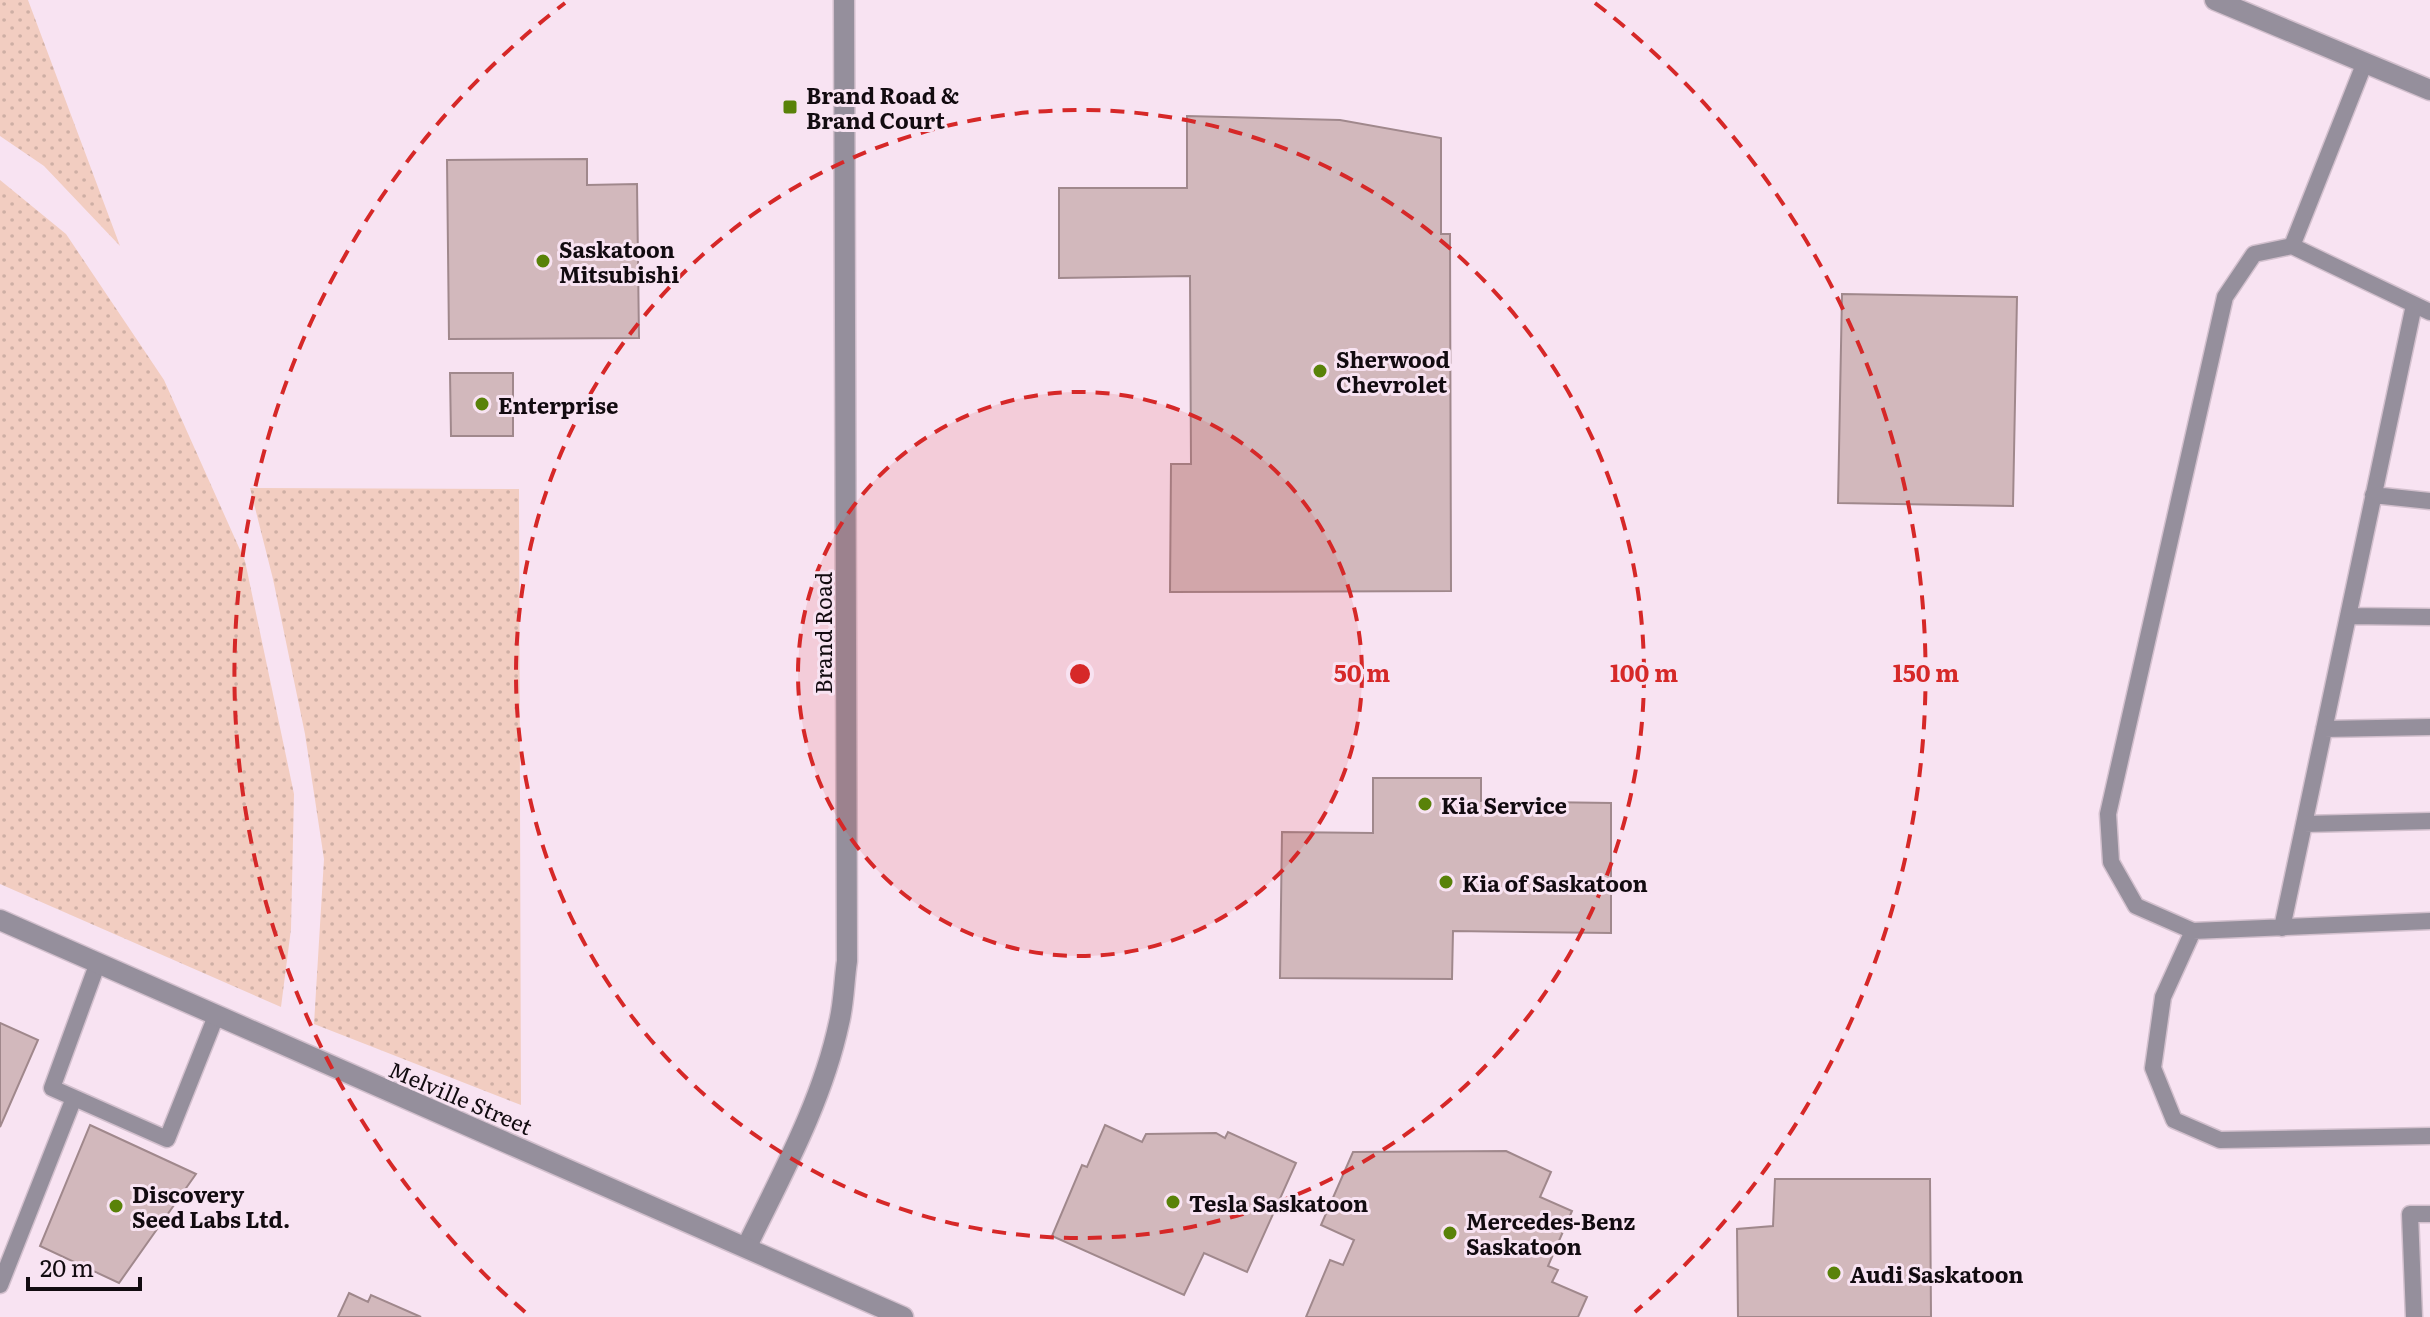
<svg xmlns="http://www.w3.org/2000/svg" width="2430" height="1317" font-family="Literata,serif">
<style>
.grass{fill:url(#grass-dots)}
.building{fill:#d2b8bc;stroke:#a0888c;stroke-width:2}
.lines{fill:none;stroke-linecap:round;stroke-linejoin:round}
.service-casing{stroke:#d3c0ce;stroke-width:19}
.minor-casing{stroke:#d3c0ce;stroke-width:23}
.tertiary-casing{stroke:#d3c0ce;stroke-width:23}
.service{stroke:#958f9c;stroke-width:16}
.minor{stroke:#958f9c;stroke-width:20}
.tertiary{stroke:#958f9c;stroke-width:20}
.ring{fill:none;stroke:#d62828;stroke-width:4;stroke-dasharray:14 10}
.poi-dot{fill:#598209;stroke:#f8e3f2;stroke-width:3}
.labels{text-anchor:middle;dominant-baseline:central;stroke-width:6;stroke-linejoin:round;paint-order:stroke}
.poi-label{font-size:22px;font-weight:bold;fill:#120b10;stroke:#f8e3f2;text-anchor:start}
.street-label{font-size:22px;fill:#120b10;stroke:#f8e3f2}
.centre{fill:#d62828;stroke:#f8e3f2;stroke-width:4}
.ring-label{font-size:24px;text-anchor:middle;font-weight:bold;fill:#d62828;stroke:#f8e3f2;stroke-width:6;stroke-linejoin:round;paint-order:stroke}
</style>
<defs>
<pattern id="grass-dots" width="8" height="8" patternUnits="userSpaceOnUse" patternTransform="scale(2)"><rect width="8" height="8" fill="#f2cdc1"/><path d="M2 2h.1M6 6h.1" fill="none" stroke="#ceafa5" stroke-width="1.8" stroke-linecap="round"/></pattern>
</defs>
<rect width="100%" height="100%" fill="#f8e3f2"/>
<path class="grass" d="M0 0H28L120 246 44 166 0 136Z
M0 180 66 234 164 380 245 561 294 794 291 929 281 1007 0 884Z
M250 488 519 489 521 1105 314 1024 324 859 305 734 273 579Z"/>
<path class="building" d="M1187 116 1340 120 1441 138V234H1450L1451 591 1170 592 1171 464H1191L1190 276 1059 278V188H1187Z
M587 159V185L637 184 639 338 449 339 447 160Z
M1842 294 2017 297 2013 506 1838 503Z
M450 373H513V436H451Z
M1373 778H1481V801L1611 803V933L1453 931 1452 979 1280 978 1282 832 1373 833Z
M0 1023 38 1040 0 1127Z
M90 1125 196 1174 119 1283 40 1246Z
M1105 1125 1142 1142 1146 1134 1216 1133 1225 1138 1228 1132 1296 1163 1247 1272 1204 1253 1184 1295 1052 1236 1082 1165 1087 1167Z
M1506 1151 1551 1172 1540 1197 1572 1211 1548 1266 1558 1270 1552 1282 1587 1297 1578 1317H1306L1330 1260 1343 1265 1354 1240 1321 1225 1353 1152Z
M1775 1179H1930L1931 1317H1738L1737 1229 1773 1226Z
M349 1293 368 1302 371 1295 421 1317H338Z"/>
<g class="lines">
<defs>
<path id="service" d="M2292 246 2365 62
M2430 312 2292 246 2254 254 2225 297 2108 814 2111 862 2136 906 2193 931 2430 921
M2373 495 2430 501
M2348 616 2430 617
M2324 729 2430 727
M2304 824 2430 821
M2282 928 2414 305
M2193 931 2163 997 2153 1068 2174 1120 2220 1140 2430 1136
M97 965 52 1088 167 1139 216 1016
M0 1285 74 1098
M2414 1317 2410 1214H2430"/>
<path id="minor" d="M2215 0 2430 90
M747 1246C782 1174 822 1102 839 1023 844 1003 844 981 847 961L844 0"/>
<path id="tertiary" d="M0 920 903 1317"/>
</defs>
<use href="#service" class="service-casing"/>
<use href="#minor" class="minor-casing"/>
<use href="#tertiary" class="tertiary-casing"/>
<use href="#service" class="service"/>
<use href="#minor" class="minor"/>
<use href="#tertiary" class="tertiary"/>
</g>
<circle cx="1080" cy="674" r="282" fill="#d62828" fill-opacity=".12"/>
<g class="ring">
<circle cx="1080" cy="674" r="282"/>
<circle cx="1080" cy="674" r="564"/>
<path d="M525 1312A846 846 0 0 1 565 3M1595 3A846 846 0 0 1 1635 1312"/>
</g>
<g class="poi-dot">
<rect x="782" y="99" width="16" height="16" rx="4"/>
<circle cx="543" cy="261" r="8"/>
<circle cx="1320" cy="371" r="8"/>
<circle cx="482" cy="404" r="8"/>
<circle cx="1425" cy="804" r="8"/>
<circle cx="1446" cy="882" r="8"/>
<circle cx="1173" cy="1202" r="8"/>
<circle cx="116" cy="1206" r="8"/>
<circle cx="1450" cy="1233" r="8"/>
<circle cx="1834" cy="1273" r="8"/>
</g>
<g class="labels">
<g class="poi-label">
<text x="806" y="94">Brand Road &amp;<tspan x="806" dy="25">Brand Court</tspan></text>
<text x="559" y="248">Saskatoon<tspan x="559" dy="25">Mitsubishi</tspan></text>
<text x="1336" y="358">Sherwood<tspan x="1336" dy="25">Chevrolet</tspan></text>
<text x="498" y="404">Enterprise</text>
<text x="1441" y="804">Kia Service</text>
<text x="1462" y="882">Kia of Saskatoon</text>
<text x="132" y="1193">Discovery<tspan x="132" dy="25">Seed Labs Ltd.</tspan></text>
<text x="1189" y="1202">Tesla Saskatoon</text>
<text x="1466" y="1220">Mercedes-Benz<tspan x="1466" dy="25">Saskatoon</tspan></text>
<text x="1850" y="1273">Audi Saskatoon</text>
</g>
<g class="street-label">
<text transform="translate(822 633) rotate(-90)">Brand Road</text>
<text transform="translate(461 1097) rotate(23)">Melville Street</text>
</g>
</g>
<circle cx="1080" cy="674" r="12" class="centre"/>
<g class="ring-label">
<text x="1362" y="682">50 m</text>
<text x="1644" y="682">100 m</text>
<text x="1926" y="682">150 m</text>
</g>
<path d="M28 1277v12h112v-12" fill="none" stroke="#120b10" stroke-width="4"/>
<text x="40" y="1277" font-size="24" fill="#120b10" stroke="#f8e3f2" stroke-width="6" paint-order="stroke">20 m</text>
</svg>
